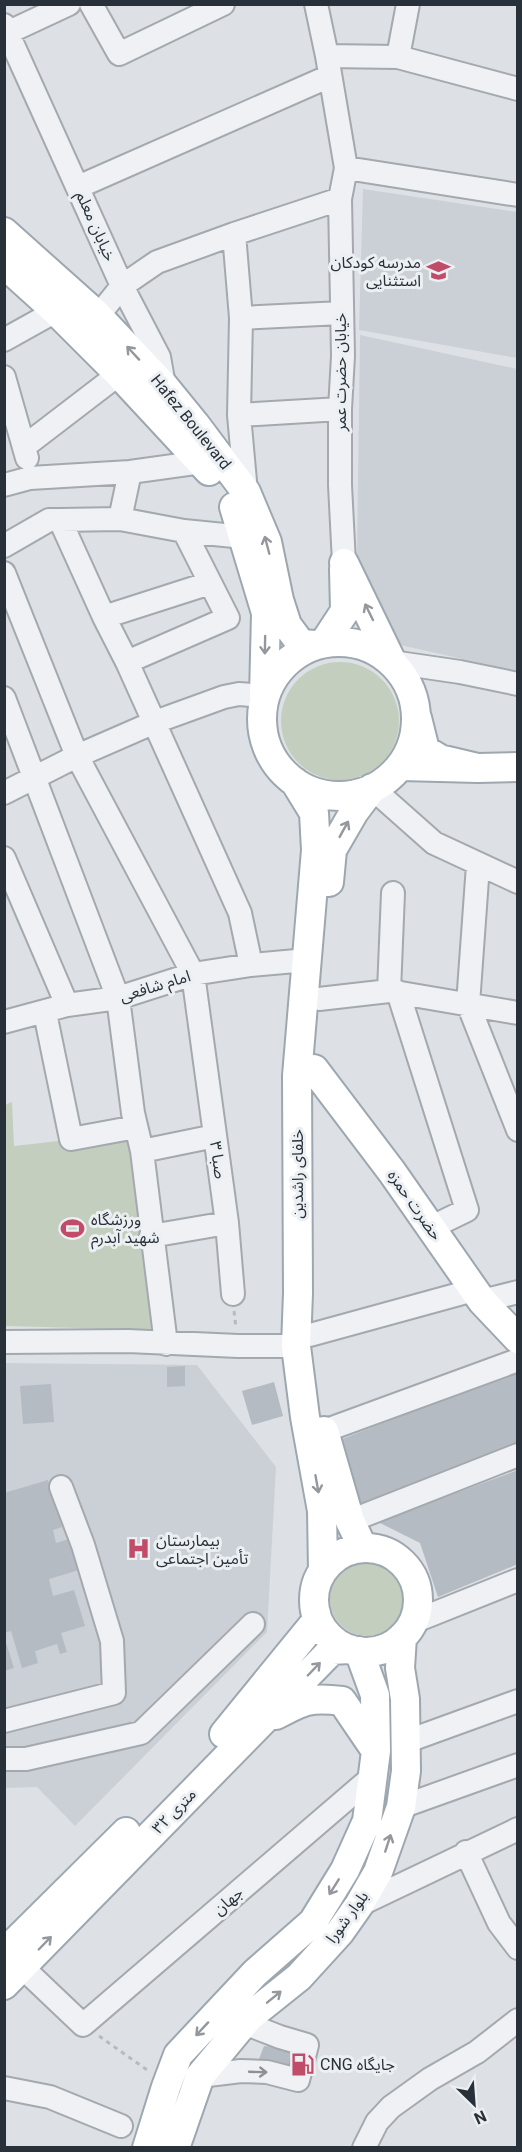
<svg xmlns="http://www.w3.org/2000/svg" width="522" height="2152" font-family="Roboto,'Noto Sans Arabic',sans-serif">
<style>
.built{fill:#cbd0d6}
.green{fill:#c4cebf}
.building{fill:#b5bbc2}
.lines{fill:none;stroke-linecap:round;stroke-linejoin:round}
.minor-casing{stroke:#a3a9ae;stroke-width:26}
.major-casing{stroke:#9da7b0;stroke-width:32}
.path{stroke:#b7bbc0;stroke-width:3;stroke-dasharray:4.5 4.5;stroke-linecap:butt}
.minor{stroke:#eff1f4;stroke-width:22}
.major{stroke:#fff;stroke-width:28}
.oneway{stroke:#94989c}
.oneway2{stroke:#8c9197}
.labels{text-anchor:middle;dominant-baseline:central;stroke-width:6;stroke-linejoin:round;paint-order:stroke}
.street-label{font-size:16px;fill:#28313a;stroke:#ecf0f3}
.poi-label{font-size:16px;fill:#28313a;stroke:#ecf0f3;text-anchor:start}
</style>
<rect width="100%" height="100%" fill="#dde1e5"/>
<path class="built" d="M363 189 517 212V358L359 330Z
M360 335 517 369V671L400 645 357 558Z
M4 1363 197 1365 276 1467 267 1632 75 1826 37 1787 5 1788Z"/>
<path class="green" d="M281 721a59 59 0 1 1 118 0a59 59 0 1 1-118 0Z
M12 1102 14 1146 130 1133 150 1309 154 1330 5 1326V1105Z
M330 1599a37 37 0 1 1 74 0a37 37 0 1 1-74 0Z"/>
<path class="building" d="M185 1366V1386L167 1387V1367Z
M518 1370V1447L363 1508 337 1441Z
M274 1382 283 1416 252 1425 242 1391Z
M51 1384 54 1422 23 1424 20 1386Z
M518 1470V1564L438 1597 420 1543 378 1522Z
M48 1480 62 1527 53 1530 56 1543 69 1539 79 1570 49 1579 53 1596 74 1590 85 1626 61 1633 67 1652 60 1654 57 1644 35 1651 38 1663 22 1668 11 1631 4 1633V1493Z
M4 1636 14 1668 4 1671Z
M264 2046 301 2049 295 2071 257 2064Z"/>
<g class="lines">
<defs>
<path id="minor" d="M91 4 119 54 223 4
M316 4 327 56 346 168 340 199 343 356 340 409V485L344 563
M4 25 122 286 159 357 165 391
M4 36 9 32 69 4
M327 56 398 57 518 89
M398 57 408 4
M346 168 518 195
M78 187 330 76
M234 234 241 318 239 415 246 492
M98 316 122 286 157 262 234 234 340 199
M241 318 341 313
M4 340 56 311
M4 377 27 458
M239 415 340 409
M25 446 119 374
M4 485 30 478 130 472 202 462
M120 519 130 472
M60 520 104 617 127 662 240 913 251 965
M4 546 49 520H60L120 519 184 531 244 537
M4 573 77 756 193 974 227 1223 233 1294
M104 617 210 583
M127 662 228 618 184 531
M392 662 460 672 518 684
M4 698 118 998 133 1113 142 1151 166 1344
M372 788 434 843 518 882
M4 793 77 756 155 722 224 697 239 694 264 696
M4 858 67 1005
M478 865 468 1004 518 1130
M389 991 393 893
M398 992 467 1210 430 1228
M319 999 389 991 518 1013
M45 1013 71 1139 136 1127
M4 1022 67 1005 118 998 193 974 251 965 307 960
M142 1151 215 1136
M151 1236 227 1223
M482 1301 518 1292
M310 1335 474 1290
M4 1342 128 1341 238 1346H296
M324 1431 518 1360
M350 1521 518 1455
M413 1622 518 1580
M4 1721 114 1693 112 1641 83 1545 61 1487
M405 1742 518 1701
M4 1759H26L141 1733 253 1624
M401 1807 518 1765
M466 1852 499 1923 518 1948
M359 1905 518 1829
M22 1967 83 2025 372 1777
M200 2076 241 2071 267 2072 298 2080 307 2045 280 2037 244 2023
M4 2088 50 2097 121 2126
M364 2148 377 2122 391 2107 430 2079 477 2052 518 2020"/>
<path id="major" d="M4 232 98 316 164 386 195 424 246 492 267 542 279 600 287 625 301 644 316 645
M4 264 56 311 119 374 209 471
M234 507 266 613 264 696
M344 563 392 662
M262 719a77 77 0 1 1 154 0a77 77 0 1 1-154 0Z
M324 643 345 611 344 569
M401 766 478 768 440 759 425 750 417 718
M478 768 518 767
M295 782 314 813 316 850 297 1076 298 1293 296 1346 305 1417 322 1511 323 1571
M329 882 332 850 354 812 372 788
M314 1069 392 1172 482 1301 518 1339
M324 1431 350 1521 363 1548
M314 1600a52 52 0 1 1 104 0a52 52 0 1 1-104 0Z
M276 1715C304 1700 310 1697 342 1701L376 1751
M224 1734 317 1620 316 1613
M4 1953 126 1832
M4 1985 332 1650 349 1649
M147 2148 166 2087 178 2055 255 1973 313 1922 345 1870 367 1821 376 1751 375 1695 359 1651
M175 2148 200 2076 249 2017 299 1977 340 1932 359 1905 378 1872 401 1807 406 1771 405 1699 400 1668 402 1637"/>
</defs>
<use href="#minor" class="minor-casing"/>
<use href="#major" class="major-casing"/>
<path class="path" d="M234 1311 236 1328
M99 2036 150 2072"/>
<use href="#minor" class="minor"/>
<use href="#major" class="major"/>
</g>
<defs><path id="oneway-shaft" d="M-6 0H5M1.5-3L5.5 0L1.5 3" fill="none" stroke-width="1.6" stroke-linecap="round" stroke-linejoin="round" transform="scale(1.5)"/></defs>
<g class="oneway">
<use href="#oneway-shaft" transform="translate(133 353) rotate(-133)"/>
<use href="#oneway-shaft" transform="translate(267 545) rotate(-105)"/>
<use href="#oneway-shaft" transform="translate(369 612) rotate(-116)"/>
<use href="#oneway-shaft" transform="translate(265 645) rotate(91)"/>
<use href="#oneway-shaft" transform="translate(344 829) rotate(-61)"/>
<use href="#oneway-shaft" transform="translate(317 1484) rotate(80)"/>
<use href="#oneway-shaft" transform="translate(314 1669) rotate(-46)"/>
<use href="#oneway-shaft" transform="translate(388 1843) rotate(-72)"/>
<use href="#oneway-shaft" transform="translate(334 1887) rotate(122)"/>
<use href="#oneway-shaft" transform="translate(45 1943) rotate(-46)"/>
<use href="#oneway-shaft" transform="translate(274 1997) rotate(-39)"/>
<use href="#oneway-shaft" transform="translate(202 2029) rotate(133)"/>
</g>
<use class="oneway2" href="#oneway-shaft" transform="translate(258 2072) rotate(2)"/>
<defs>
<symbol id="school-bare" viewBox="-9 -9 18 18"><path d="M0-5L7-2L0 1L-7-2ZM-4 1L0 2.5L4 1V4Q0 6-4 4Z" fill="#c04c69" stroke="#ecf0f3" stroke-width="2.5" paint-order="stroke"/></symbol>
<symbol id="stadium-bare" viewBox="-9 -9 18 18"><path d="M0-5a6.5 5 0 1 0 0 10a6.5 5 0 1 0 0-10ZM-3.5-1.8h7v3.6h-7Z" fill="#c04c69" stroke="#ecf0f3" stroke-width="2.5" paint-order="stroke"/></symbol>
<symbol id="hospital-bare" viewBox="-9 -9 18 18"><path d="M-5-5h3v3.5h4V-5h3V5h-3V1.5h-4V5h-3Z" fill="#c04c69" stroke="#ecf0f3" stroke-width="2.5" paint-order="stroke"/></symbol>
<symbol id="fuel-bare" viewBox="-9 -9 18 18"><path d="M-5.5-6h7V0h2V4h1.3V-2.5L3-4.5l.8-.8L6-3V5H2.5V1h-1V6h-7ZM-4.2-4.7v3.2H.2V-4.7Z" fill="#c04c69" stroke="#ecf0f3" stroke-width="2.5" paint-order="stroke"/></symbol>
</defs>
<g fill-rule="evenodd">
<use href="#school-bare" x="422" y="254" width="33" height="33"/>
<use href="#stadium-bare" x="56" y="1212" width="33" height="33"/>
<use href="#hospital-bare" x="122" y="1532" width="33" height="33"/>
<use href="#fuel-bare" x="286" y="2048" width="33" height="33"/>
</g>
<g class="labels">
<g class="street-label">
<text transform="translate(96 226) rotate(66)">خیابان معلم</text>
<text transform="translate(340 372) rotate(-90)">خیابان حضرت عمر</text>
<text transform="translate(191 422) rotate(51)">Hafez Boulevard</text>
<text transform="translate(155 986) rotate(-17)">امام شافعی</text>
<text transform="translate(218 1160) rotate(82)">صبا ۳</text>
<text transform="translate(297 1174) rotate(-90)">خلفای راشدین</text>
<text transform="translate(415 1205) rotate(55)">حضرت حمزه</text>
<text transform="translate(174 1811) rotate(-46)">۳۲ متری</text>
<text transform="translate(228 1901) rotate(-41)">جهان</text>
<text transform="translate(347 1917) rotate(-54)">بلوار شورا</text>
</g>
<g class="poi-label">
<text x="421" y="262" text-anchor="end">مدرسه کودکان<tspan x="421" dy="18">استثنایی</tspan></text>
<text x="91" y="1219">ورزشگاه<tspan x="91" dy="18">شهید آبدرم</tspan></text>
<text x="156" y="1540">بیمارستان<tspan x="156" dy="18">تأمین اجتماعی</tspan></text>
<text x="320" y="2064">CNG جایگاه</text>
</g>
</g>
<rect width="522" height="2152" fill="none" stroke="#28313a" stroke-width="12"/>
<g transform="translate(474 2104) rotate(155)" stroke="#ecf0f3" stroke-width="4.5" paint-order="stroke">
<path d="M0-4.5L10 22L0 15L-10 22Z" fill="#28313a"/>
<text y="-9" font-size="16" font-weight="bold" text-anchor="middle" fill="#28313a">N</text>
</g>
</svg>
